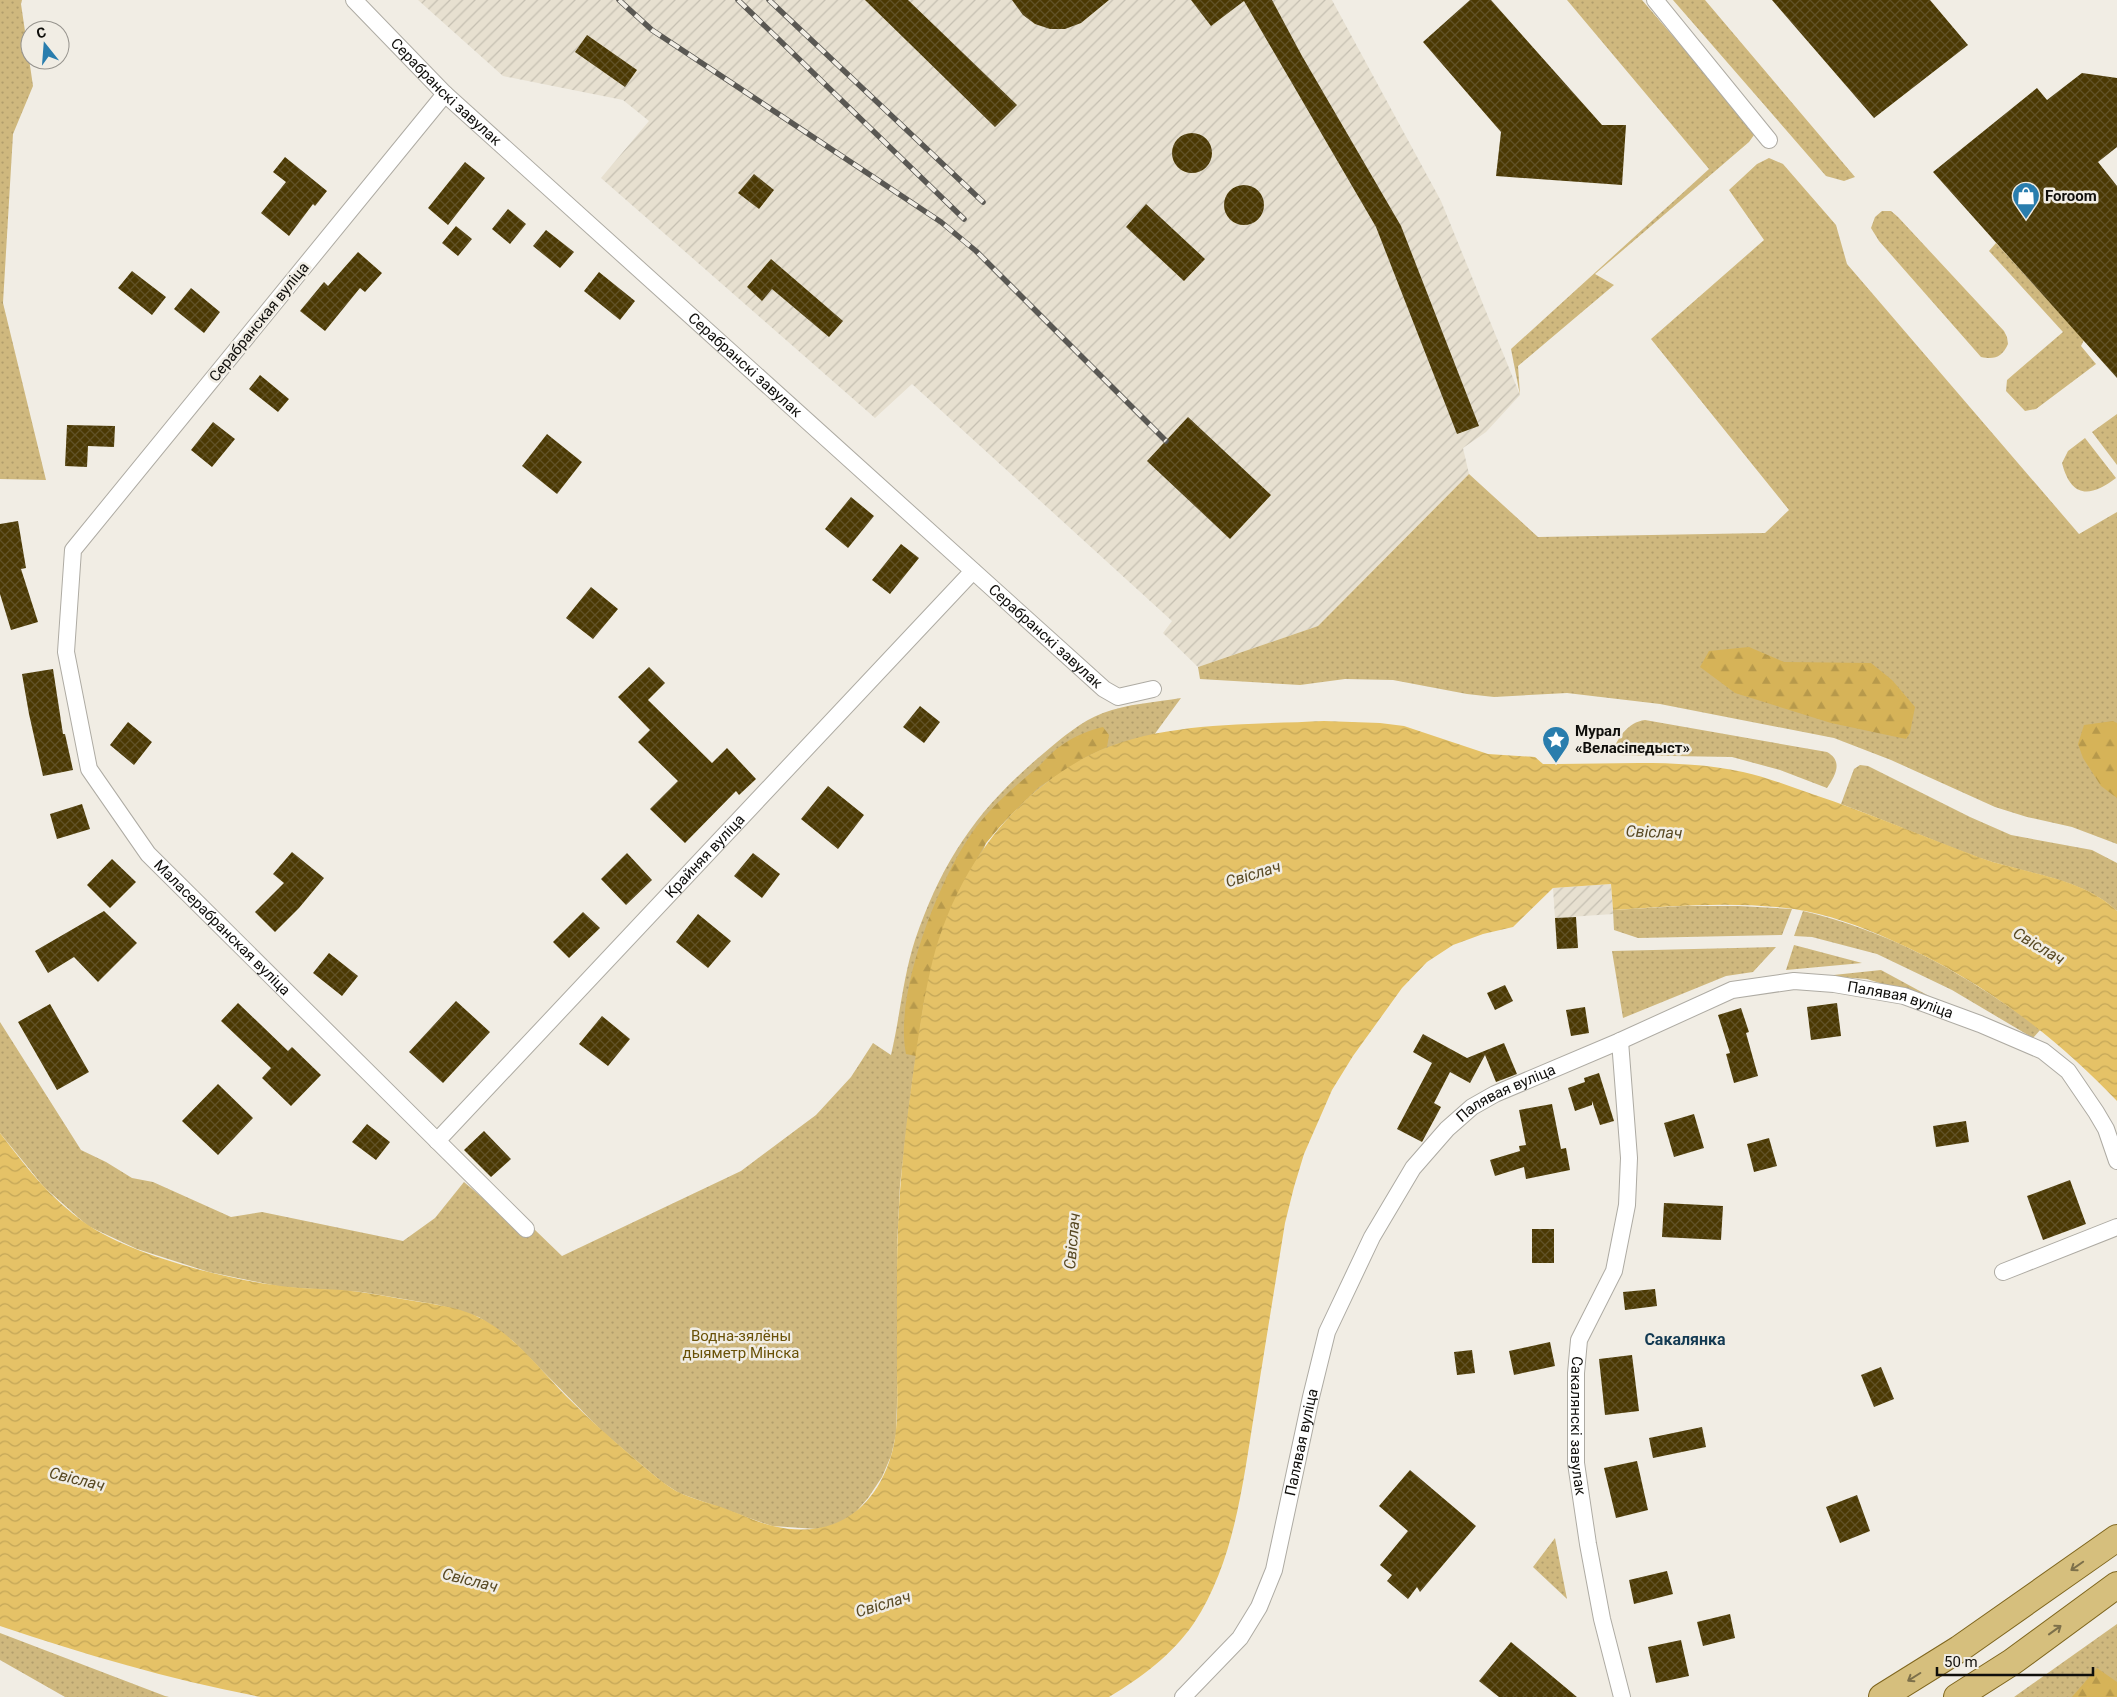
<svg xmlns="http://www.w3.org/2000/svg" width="2117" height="1697" font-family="Roboto,sans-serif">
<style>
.industrial{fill:url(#industrial-furrows)}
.grass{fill:url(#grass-dots)}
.forest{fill:url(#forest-firs)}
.water{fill:url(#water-waves)}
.building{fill:url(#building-cross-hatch)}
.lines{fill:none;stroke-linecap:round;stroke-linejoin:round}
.street-casing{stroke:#aeaba3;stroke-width:18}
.primary-casing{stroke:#7f661e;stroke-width:28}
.street{stroke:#fff;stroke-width:16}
.primary{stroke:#d6bf7d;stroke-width:26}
.rail-casing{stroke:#5a5853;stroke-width:5.5}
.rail{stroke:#f1ede4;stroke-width:4;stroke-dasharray:11;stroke-linecap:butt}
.oneway{stroke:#7d704a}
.labels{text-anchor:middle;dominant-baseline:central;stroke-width:5;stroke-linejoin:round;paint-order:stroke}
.street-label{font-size:15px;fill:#100f0c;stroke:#f1ede4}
.poi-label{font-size:15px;font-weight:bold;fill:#100f0c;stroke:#f1ede4;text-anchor:start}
.park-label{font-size:15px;fill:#695107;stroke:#f1ede4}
.water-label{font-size:16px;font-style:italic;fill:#584923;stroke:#f1ede4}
.neighbourhood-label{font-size:16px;font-weight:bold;fill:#133a52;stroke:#f1ede4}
</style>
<defs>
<pattern id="industrial-furrows" width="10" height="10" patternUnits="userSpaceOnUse" patternTransform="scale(1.25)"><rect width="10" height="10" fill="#e7e0d0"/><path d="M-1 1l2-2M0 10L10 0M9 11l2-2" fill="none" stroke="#c5bfb1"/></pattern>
<pattern id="grass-dots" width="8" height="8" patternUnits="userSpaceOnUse" patternTransform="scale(1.25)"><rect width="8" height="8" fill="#cfb87e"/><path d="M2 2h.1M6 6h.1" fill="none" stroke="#b19d6c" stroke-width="1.8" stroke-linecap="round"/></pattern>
<pattern id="forest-firs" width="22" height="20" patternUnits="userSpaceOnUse" patternTransform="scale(1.25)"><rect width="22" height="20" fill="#d6b358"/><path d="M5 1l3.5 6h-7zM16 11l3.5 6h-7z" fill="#b7994b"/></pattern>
<pattern id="water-waves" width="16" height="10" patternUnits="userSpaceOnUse" patternTransform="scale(1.25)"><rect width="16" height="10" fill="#e5c267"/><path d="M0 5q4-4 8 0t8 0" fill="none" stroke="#c3a658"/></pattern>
<pattern id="building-cross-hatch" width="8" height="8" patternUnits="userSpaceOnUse" patternTransform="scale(1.25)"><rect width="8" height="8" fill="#4b3903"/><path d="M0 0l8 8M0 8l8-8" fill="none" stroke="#615227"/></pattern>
</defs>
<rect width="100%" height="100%" fill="#f1ede4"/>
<path class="industrial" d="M418 0H1332L1441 201 1520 395 1486 432 1463 448 1469 474 1318 626 1198 667 1163 633 1172 621 912 384 875 418 601 178 649 121 623 100 503 76Z
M1611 884 1613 914 1555 918 1553 888Z"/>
<path class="grass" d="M0 0H22L21 4 33 86 13 134 3 303 46 480 0 479Z
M1567 0H1642L1750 126 1754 135 1749 142 1595 274 1614 285 1518 366 1520 395 1511 349 1709 169Z
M1673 0H1705L1855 177 1844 181 1826 176Z
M1769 158 1783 164 1836 225 1847 264 2079 534 2117 512V844L2072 827 2027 817 1995 807 1891 760 1834 738 1660 704 1567 693 1494 697 1467 694 1393 680 1345 679 1300 685 1200 679 1198 667 1318 626 1469 474 1538 537 1765 533 1789 510 1651 339 1764 240 1729 190 1757 164Z
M1882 211H1891L1898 217 2004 331 2007 337 2008 344C2002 357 1995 360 1981 357L1879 241 1871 228 1875 217Z
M1996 243 2084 340 2081 346 2096 364 2036 409 2025 411 2006 391 2007 380 2063 332 1989 251Z
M2117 414V465L2092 432Z
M2085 438 2116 478C2090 498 2071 498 2062 463L2068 451Z
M1181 698 1154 735C1080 751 1034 785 986 843L924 1002 911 1091 900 1185 897 1246V1403L896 1434 891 1456 882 1477 868 1498 854 1514 836 1525 817 1529 772 1526 679 1493 662 1482 604 1433 513 1341 479 1317 439 1305 362 1292 282 1287 209 1272 137 1249 88 1226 44 1187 0 1133V1022L81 1150 106 1162 132 1178 153 1182 231 1217 262 1212 403 1241 435 1218 464 1182 523 1232 534 1229 562 1256 741 1171 816 1115 851 1077 873 1043 891 1055C900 1017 903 977 915 940 943 859 978 808 1044 753 1062 738 1081 721 1103 713 1126 704 1157 702 1181 698Z
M1645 720 1827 752C1843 761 1836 775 1827 788L1780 770 1732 757 1612 755C1616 739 1628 722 1645 720Z
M1860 765 1868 766 1970 817 2011 835 2092 850 2117 863V911C2082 878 2027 874 1983 859 1935 842 1888 821 1841 804L1854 769Z
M1682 906H1739L1792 909 1782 935 1638 938 1614 930 1613 910Z
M1803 911C1896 933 1964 974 2041 1029L2033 1038 1952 990 1877 954 1812 937 1794 936Z
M1794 945 1862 963 1786 970Z
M1776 947 1753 972 1726 976 1623 1018 1612 951Z
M1881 970 1940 1002 1867 979 1824 976Z
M1555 1538 1567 1599 1533 1567Z
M2117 1624V1697H2014Z
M0 1633 165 1696 169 1697H65L0 1660Z"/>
<path class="forest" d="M1749 647 1784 662 1871 663 1892 680 1915 707 1910 733 1906 739 1831 723 1735 693 1700 667 1709 651Z
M2113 721 2117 723V798L2101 786 2083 758 2078 744 2084 725Z
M1103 727 1109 735 1107 747 1086 757 1039 787 1002 824 986 843 960 889 924 1002 916 1056 906 1054C894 997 935 890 966 842 984 812 1013 788 1039 766 1047 758 1055 749 1065 743 1075 736 1090 730 1103 727Z
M2097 1668 2117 1682V1697H2072Z"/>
<path class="water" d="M1324 721 1380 723 1404 726 1488 754 1535 757 1543 764C1609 765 1678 758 1743 772 1766 777 1789 786 1812 794 1869 813 1924 837 1981 858 2026 874 2082 877 2117 911V1101C2051 1032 1979 979 1891 940 1860 926 1827 914 1794 909 1734 901 1673 906 1613 910L1611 884 1553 888 1513 927 1483 934 1453 945 1427 962 1402 988 1353 1056 1332 1090 1304 1154 1294 1187 1285 1223C1275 1285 1265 1347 1255 1409 1243 1481 1235 1561 1194 1623 1172 1655 1142 1677 1109 1697H261C172 1680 86 1655 0 1626V1133C25 1166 51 1199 85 1223 133 1257 242 1284 301 1288 315 1289 328 1289 342 1290 366 1292 390 1297 414 1301 434 1304 455 1307 474 1315 512 1332 538 1367 566 1396 588 1418 611 1439 635 1459 648 1470 661 1482 676 1491 694 1500 715 1504 734 1512 746 1516 759 1523 773 1526 831 1540 874 1512 891 1456 899 1430 897 1400 897 1373 897 1339 897 1304 897 1270 897 1204 904 1139 913 1074 918 1040 922 1006 930 972 950 881 1006 798 1090 755 1158 721 1249 725 1324 721Z"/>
<path class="building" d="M865 0H908L1017 105 995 127Z
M1012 0H1109L1081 23 1065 29H1050L1035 24 1023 15Z
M1191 0H1272L1302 56 1401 226 1479 426 1457 434 1376 227 1244 1 1211 26Z
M1470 0H1491L1602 125H1626L1622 185 1496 176 1501 132 1423 42Z
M1772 0H1930L1968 45 1874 118Z
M587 35 637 70 625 87 575 52Z
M2082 73 2117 78V147L2098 162 2117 186V378L1933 172 2037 88 2047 100Z
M1172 153a20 20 0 1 1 40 0a20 20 0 1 1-40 0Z
M285 157 327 191 315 206 313 204 289 236 261 213 286 182 273 172Z
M465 162 485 178 448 225 428 208Z
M754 174 774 190 759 209 738 193Z
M1224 205a20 20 0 1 1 40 0a20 20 0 1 1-40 0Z
M1146 204 1205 259 1184 281 1126 227Z
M508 209 526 224 510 244 492 229Z
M456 226 472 239 458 256 442 243Z
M546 230 574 252 560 268 533 246Z
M358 252 382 273 365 292 360 288 325 331 300 311 324 282 328 286Z
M771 259 843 321 829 337 772 289 762 301 747 287Z
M132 271 166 297 152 315 118 288Z
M599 272 635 301 620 320 584 291Z
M191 288 220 312 204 333 174 309Z
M260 375 289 399 278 412 249 389Z
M1188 417 1271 495 1230 539 1147 461Z
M213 422 235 439 212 467 191 450Z
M67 425 115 426 114 447 88 446 87 467 65 466Z
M547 434 582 462 557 494 522 466Z
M851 497 874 516 848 548 825 529Z
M18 521 26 568 21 569 38 622 11 630 0 594V524Z
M901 544 919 558 890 594 872 580Z
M591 587 618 609 593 639 566 618Z
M649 667 665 683 648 700 712 763 727 748 756 779 739 795 736 791 685 843 650 809 678 781 638 742 650 730 618 697Z
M53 669 63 734H65L73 770 43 776 29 714 22 674Z
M920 706 940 722 924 743 903 727Z
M128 722 152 742 134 765 110 745Z
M828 786 864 815 838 849 801 819Z
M82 804 90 829 57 839 50 814Z
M292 852 324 878 299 908 275 932 255 912 284 883 273 874Z
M627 853 652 880 626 905 601 879Z
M753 853 780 874 762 898 734 876Z
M112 859 136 882 110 908 87 885Z
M104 911 137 943 98 982 74 957 48 973 35 951Z
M583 912 600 928 569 958 553 942Z
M698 914 731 941 708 968 676 942Z
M1576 917 1578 948 1557 949 1555 918Z
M329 953 358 976 342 996 313 973Z
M1505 985 1513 1001 1495 1010 1487 993Z
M456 1001 490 1032 443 1083 409 1052Z
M238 1003 288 1051 292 1047 321 1075 291 1106 262 1078 271 1068 221 1021Z
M1837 1003 1841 1036 1811 1040 1807 1007Z
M50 1004 89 1072 57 1090 18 1022Z
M1585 1007 1589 1033 1571 1036 1566 1010Z
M1741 1008 1749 1032 1746 1033 1758 1076 1734 1083 1726 1054 1730 1053 1718 1015Z
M602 1016 630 1039 608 1066 579 1044Z
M1423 1034 1467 1058 1504 1043 1517 1074 1496 1082 1485 1055 1470 1083 1450 1072 1434 1103 1441 1107 1422 1142 1397 1129 1432 1063 1413 1052Z
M1599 1073 1614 1121 1600 1125 1592 1101V1105L1575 1111 1568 1088 1585 1082 1584 1078Z
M218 1084 253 1118 218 1155 182 1121Z
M1552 1104 1561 1149 1566 1148 1570 1170 1526 1179 1524 1167 1495 1176 1490 1160 1520 1151 1519 1146 1526 1145 1519 1110Z
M1694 1114 1704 1148 1674 1157 1664 1123Z
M1966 1121 1969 1142 1936 1147 1933 1126Z
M367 1124 390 1142 376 1160 352 1142Z
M484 1131 511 1159 491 1177 464 1150Z
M1769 1138 1777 1166 1754 1172 1747 1144Z
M2070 1180 2086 1224 2043 1240 2027 1196Z
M1664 1203 1723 1206 1721 1240 1662 1237Z
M1532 1229H1554V1263H1532Z
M1655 1289 1657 1306 1625 1310 1623 1292Z
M1550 1342 1555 1366 1514 1375 1509 1351Z
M1472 1350 1475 1373 1457 1375 1454 1352Z
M1632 1355 1639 1411 1605 1415 1599 1359Z
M1881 1367 1894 1399 1874 1407 1861 1375Z
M1702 1427 1706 1447 1653 1458 1649 1438Z
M1637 1461 1648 1510 1616 1518 1604 1468Z
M1410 1470 1476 1526 1420 1592 1417 1587 1408 1599 1387 1581 1392 1575 1380 1565 1408 1531 1379 1506Z
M1857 1495 1870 1531 1840 1543 1826 1507Z
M1667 1571 1673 1594 1634 1604 1629 1580Z
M1730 1614 1735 1638 1703 1646 1697 1622Z
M1681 1640 1689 1676 1656 1683 1648 1647Z
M1511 1642 1577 1697H1499L1479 1681Z"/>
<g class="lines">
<defs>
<g id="street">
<path id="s1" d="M354 0 445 94 1104 689 1118 697 1153 689"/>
<path d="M1655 0 1769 140"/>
<path id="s2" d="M445 94 73 550 66 652 89 769 148 854 526 1229"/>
<path id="s3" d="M1620 1041 1629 1158 1627 1205 1614 1271 1579 1340 1576 1373V1463L1588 1544 1602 1619 1622 1697"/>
<path id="s4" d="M437 1141 973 571"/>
<path d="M2003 1272 2117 1227"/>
<path id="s5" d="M1183 1697 1240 1638 1259 1607 1274 1570 1311 1397 1327 1332 1372 1237 1413 1168 1447 1129 1472 1107 1495 1094 1620 1041 1732 990 1794 981 1834 984 1904 996 1980 1024 2043 1051 2068 1071 2096 1112 2106 1129 2117 1161"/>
</g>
<path id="primary" d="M1882 1697 1959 1649 2117 1538
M1957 1697 2012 1662 2117 1585"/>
</defs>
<use href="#street" class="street-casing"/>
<use href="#primary" class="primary-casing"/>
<use href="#street" class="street"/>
<use href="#primary" class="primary"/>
<defs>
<path id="rail" d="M619 0 652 30 941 222 976 251 1166 441
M738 0 964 219
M769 0 983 202"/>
</defs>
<use href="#rail" class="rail-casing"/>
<use href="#rail" class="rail"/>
</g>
<defs><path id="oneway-shaft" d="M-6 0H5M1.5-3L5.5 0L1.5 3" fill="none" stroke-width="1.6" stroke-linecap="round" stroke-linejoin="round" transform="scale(1.25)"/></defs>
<g class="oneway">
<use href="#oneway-shaft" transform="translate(2077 1566) rotate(145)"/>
<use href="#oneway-shaft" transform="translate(2055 1630) rotate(-36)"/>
<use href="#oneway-shaft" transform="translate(1914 1677) rotate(148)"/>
</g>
<defs>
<symbol id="shop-pin" viewBox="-11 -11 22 30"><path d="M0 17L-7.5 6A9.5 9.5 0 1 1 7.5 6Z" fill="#297dad" stroke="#f1ede4"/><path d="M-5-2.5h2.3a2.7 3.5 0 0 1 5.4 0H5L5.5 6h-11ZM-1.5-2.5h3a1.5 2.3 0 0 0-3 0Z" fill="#fff"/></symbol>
<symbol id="sight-pin" viewBox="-11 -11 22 30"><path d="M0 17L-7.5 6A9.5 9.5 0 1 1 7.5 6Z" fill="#297dad" stroke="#f1ede4"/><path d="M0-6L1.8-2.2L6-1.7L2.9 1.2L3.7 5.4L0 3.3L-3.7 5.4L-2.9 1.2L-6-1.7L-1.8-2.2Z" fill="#fff"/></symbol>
</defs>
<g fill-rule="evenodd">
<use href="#shop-pin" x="2010" y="180" width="32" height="43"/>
<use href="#sight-pin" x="1540" y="724" width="32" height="43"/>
</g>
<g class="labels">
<g class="street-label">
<text stroke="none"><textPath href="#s1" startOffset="130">Серабранскі завулак</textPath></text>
<text transform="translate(259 322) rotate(-51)">Серабранская вуліца</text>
<text stroke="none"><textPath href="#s1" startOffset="535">Серабранскі завулак</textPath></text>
<text stroke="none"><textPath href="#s1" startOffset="940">Серабранскі завулак</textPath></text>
<text stroke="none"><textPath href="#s4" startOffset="391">Крайняя вуліца</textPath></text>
<text stroke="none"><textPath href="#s2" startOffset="1018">Маласерабранская вуліца</textPath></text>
<text stroke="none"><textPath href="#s5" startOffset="1129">Палявая вуліца</textPath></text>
<text stroke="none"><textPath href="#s5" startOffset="709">Палявая вуліца</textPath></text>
<text stroke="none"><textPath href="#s3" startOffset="395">Сакалянскі завулак</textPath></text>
<text stroke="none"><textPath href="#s5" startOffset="289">Палявая вуліца</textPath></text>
</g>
<g class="poi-label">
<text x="2045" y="196">Foroom</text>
<text x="1575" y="731">Мурал<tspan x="1575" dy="17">«Веласіпедыст»</tspan></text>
</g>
<g class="park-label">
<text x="741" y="1336">Водна-зялёны<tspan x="741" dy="17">дыяметр Мінска</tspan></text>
</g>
<g class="water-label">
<text transform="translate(1654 832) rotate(2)">Свіслач</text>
<text transform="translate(1253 874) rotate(-17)">Свіслач</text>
<text transform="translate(2039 946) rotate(31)">Свіслач</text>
<text transform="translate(1072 1241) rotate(-85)">Свіслач</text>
<text transform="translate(77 1479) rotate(14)">Свіслач</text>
<text transform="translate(470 1580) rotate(14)">Свіслач</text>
<text transform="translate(883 1604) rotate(-17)">Свіслач</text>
</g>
<g class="neighbourhood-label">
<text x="1685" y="1339">Сакалянка</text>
</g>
</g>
<g transform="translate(45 45) rotate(343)"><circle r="24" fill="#f1ede4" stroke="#97948e"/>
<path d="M0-4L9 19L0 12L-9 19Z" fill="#297dad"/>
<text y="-8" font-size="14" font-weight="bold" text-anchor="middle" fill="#100f0c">С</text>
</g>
<path d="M1937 1667v8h156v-8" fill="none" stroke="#100f0c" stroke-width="2.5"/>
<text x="1944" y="1667" font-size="15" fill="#100f0c" stroke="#f1ede4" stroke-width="4" paint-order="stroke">50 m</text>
</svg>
